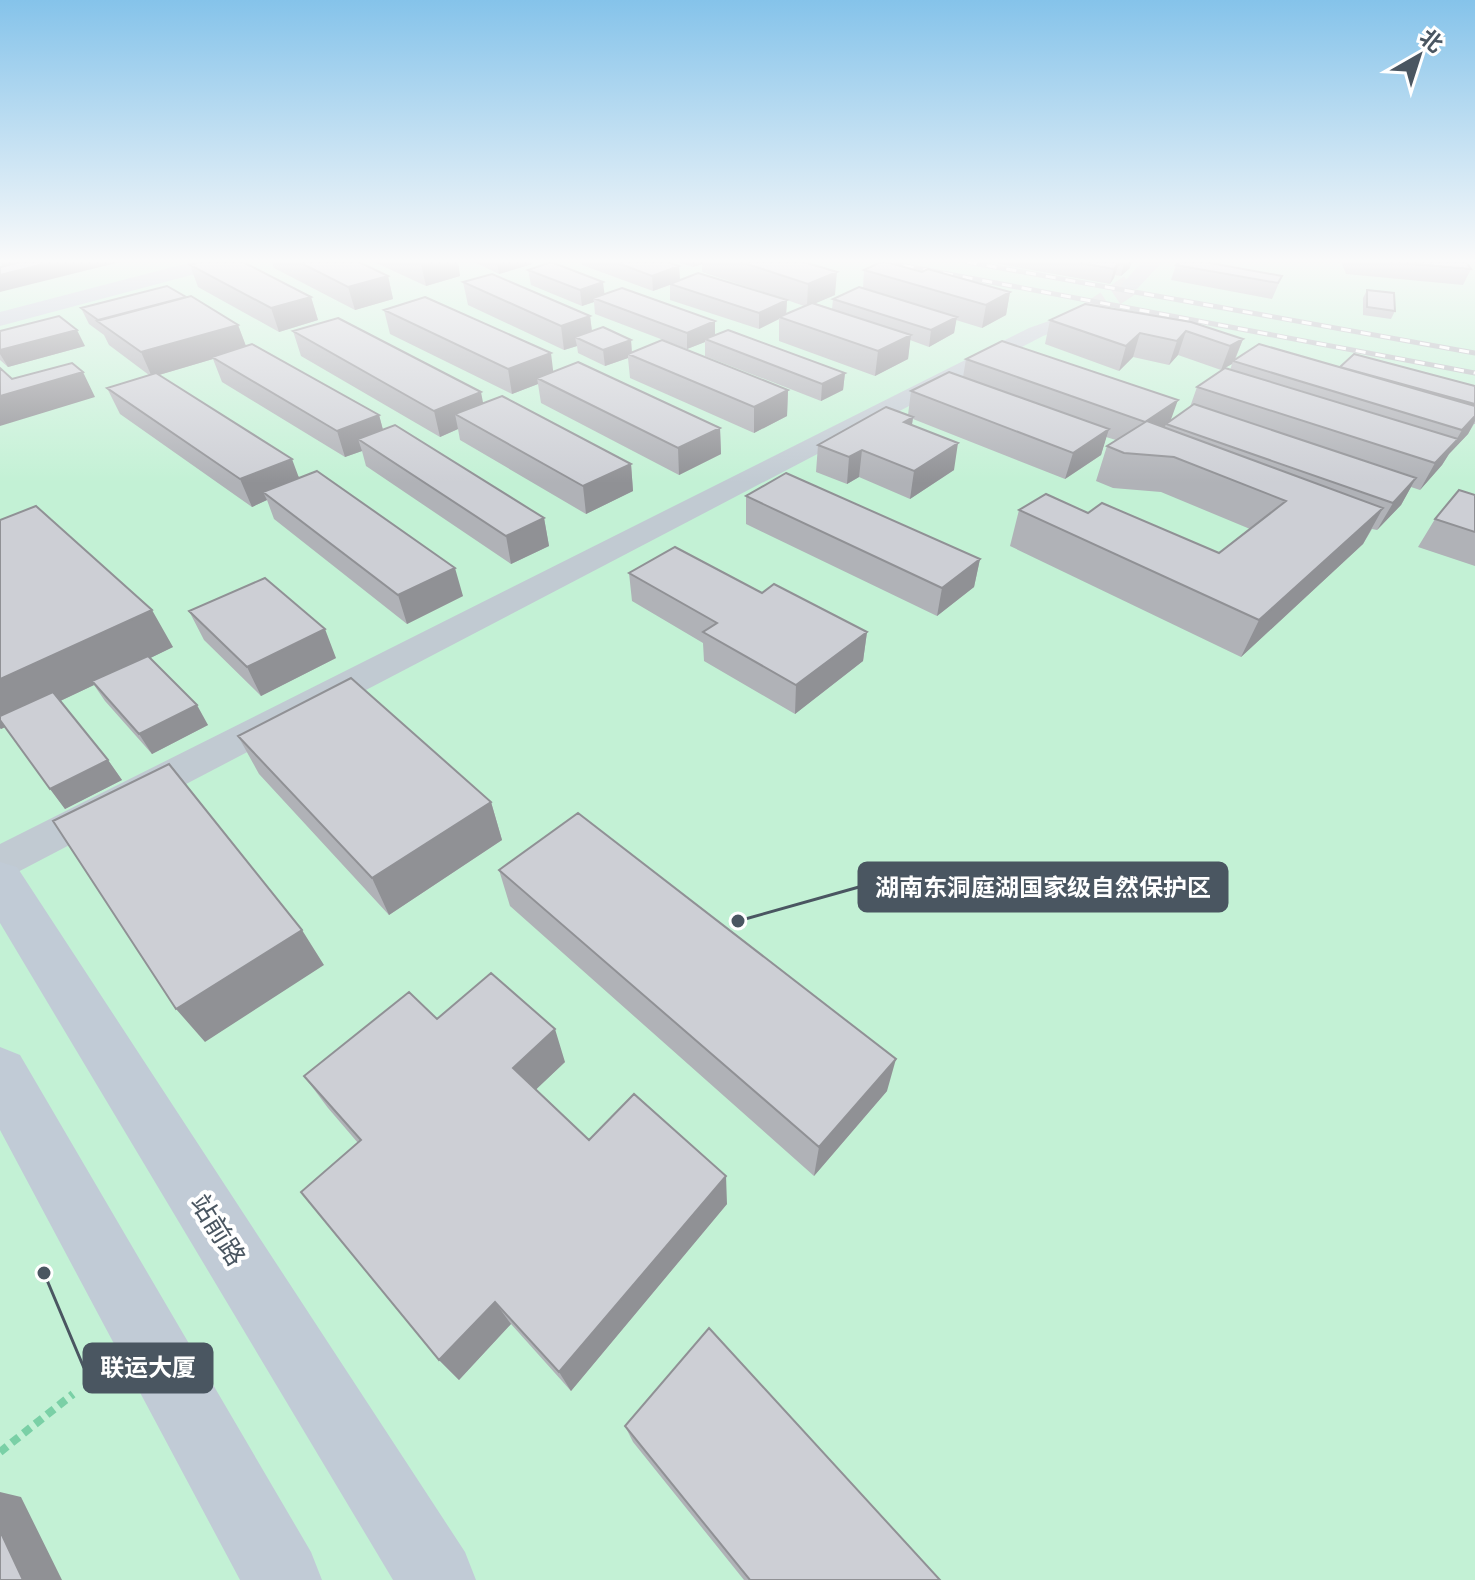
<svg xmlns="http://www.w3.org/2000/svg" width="1475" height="1580" font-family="Cabin,'Noto Sans SC',sans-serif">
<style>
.green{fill:#c3f1d5}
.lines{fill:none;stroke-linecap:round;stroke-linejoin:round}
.minor-tunnel{stroke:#caccce;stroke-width:21;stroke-dasharray:21 10;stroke-linecap:butt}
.path{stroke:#7ad0a6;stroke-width:8;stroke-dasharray:9 6;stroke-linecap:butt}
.minor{fill:#c1cad2;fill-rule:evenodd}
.secondary{fill:#c1cbd6;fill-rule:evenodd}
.rail-casing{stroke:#b5b8bd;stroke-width:5}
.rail{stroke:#fff;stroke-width:3;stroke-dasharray:10;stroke-linecap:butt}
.wall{fill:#b0b2b7;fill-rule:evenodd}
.shaded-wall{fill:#909195}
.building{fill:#cdcfd5;stroke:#909195;stroke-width:2}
.labels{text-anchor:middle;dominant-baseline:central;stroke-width:8;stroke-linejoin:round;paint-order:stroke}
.near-street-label{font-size:26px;fill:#4a5661;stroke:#fff}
.leader{fill:none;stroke:#4a5661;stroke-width:3}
.callout-dot{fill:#4a5661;stroke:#fff;stroke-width:3}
.callout{fill:#4a5661;stroke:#4a5661;stroke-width:3}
.callout-label{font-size:24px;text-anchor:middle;font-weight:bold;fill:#fff}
</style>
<rect width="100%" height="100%" fill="#f5f3f3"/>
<path class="green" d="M0 262H1475V1580H0Z"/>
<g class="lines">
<path class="minor-tunnel" d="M1089 313 1130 285"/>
<path class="path" d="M0 1452 73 1394"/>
<path class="minor" d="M1142 262H1162L1137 289H1123L1121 285Z
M1089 307 1096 309 1099 313 1096 317 1043 336 14 874 0 879V844L1029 328Z"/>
<path class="secondary" d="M192 262H228L225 266 0 326V312Z
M0 862 17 867 465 1552 476 1580H393L0 923Z
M0 1047 20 1055 311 1552 322 1580H240L0 1130Z"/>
<defs>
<path id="rail" d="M884 262 1475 373
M967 262 1475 353"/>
</defs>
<use href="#rail" class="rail-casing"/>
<use href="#rail" class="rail"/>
</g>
<path class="wall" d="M272 262H359L388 276 393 299 355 310 274 268Z
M374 262H458L460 276 426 286Z
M474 262H532V264L499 274Z
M582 262H667L679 266 680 280 787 300 702 272V264L693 267 677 262H804L835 295 815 303 832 309 833 299 863 288 864 270 922 272 1010 292 1006 315 982 328 956 320 954 333 929 347 910 340 908 359 875 376 779 341V319L759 329 670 300V285L653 291 582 265ZM787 300 804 306 786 314Z
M998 262H1131L1130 268 1121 276 1115 275 1110 284 998 264Z
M1342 262H1466L1471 269 1463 285 1346 274 1342 264Z
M190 265 311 297 318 320 279 332 198 287Z
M1176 265 1282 276 1272 299 1171 280Z
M528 270 604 294 715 335 845 373 843 390 821 401 705 356V342L687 349 595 314 594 302 582 306 531 285Z
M463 282 590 316 592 331 631 340 632 352 788 390 787 416 754 433 630 378 628 358 605 366 578 353 577 346 564 350 468 305Z
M1367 290 1395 311 1391 319 1363 315V298Z
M186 297 238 325 246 346 379 415 383 430 544 518 549 546 511 564 366 466 362 451 345 457 222 382 213 359 159 375 463 596 407 624 274 519 267 500 252 507 120 414 107 388 149 375 109 345 104 335 89 324 81 308Z
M1085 304 1243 339 1235 360 1340 367 1475 386V424H1474L1468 434 1449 454 1442 465 1420 490 1411 487 1401 505 1377 530 1372 529 1363 544 1241 657 1010 546 1019 510 1088 513 1219 553 1250 529 1161 492 1113 488 1096 481 1107 446 1116 440 1106 437 1101 455 1065 479 913 419 912 425 954 470 910 499 859 477 847 484 816 472 818 445 908 415 911 391 963 377 966 359 1171 420 1190 407 1197 387 1230 370 1232 364 1221 370 1178 355 1169 365 1133 357 1119 371 1045 344 1050 320Z
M384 310 554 372 720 428 721 454 679 475 541 403 538 384 512 394 390 334Z
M0 330 1 331 85 346 8 367 0 360Z
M293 331 483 403 631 464 633 491 586 514 460 440 458 429 440 437 301 356Z
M1475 495V566L1418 547 1435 519Z
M746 496 980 559 974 587 937 616 746 524Z
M0 520 173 647 150 658 208 725 152 754 105 701 94 685 60 701 108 760 122 780 65 809 5 727 1 729 0 728Z
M629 573 762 593 867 632 863 661 795 714 704 661 703 643 632 601Z
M189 611 336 658 261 696 204 640Z
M238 736 491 802 502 840 389 915 259 774Z
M499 870 887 1091 814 1176 510 906Z
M437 1019 565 1062 536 1089 589 1140 727 1204 571 1391 511 1324 459 1380 439 1360 358 1143 328 1108 304 1076Z
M625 1426 940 1580H744L633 1442Z"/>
<path class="shaded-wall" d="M1 262H120L0 292V275L7 273Z
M426 262H458L460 276 426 286 421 264Z
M497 262H532V264L499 274Z
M693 262H702V264L693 267Z
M1124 262H1131L1130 268 1121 276Z
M1119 263 1114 278 1110 284 1114 269Z
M679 266 680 281 653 291 652 276Z
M837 272 835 295 807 307 808 284Z
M388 276 393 299 355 310 348 287Z
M603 282 605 298H593L594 302 582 306 580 290Z
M1010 292 1006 315 982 328 986 305Z
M311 297 318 320 279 332 271 308Z
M787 300 786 316 779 317V319L759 329V313Z
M590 316 593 340 575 337 577 346 564 350 561 326Z
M957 317 954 333 929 347 931 330Z
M715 321V337L705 339V342L687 349V333Z
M238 325 247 349 212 357 213 359 152 377 141 352Z
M77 330 85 346 8 367 0 354V350Z
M1186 331 1178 355 1169 365 1177 341Z
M1140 333 1133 357 1119 371 1126 346Z
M911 335 908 359 875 376 878 351Z
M1243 339 1234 361H1233L1232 364 1221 370 1230 346Z
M631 340 632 356 628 354V358L605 366 603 350Z
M551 353 554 378H537L538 384 512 394 508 369Z
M83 372 95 397 0 426V396Z
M845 373 843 390 821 401 822 384Z
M788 390 787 416 754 433V407Z
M481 392 486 418 455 414 458 429 440 437 434 411Z
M1178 400 1169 425 1166 424 1164 429 1145 422Z
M379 415 386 441 358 439 362 451 345 457 337 431Z
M1475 416V421L1468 434 1449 454 1442 465 1420 490 1435 463 1455 442 1462 430Z
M913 417 909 443 904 422Z
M720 428 721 454 679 475 678 448Z
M1109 429 1101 455 1065 479 1073 453Z
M958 443 954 470 910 499 914 471Z
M862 450 859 477 847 484 849 457Z
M292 459 302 486 263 492 267 500 252 507 240 479Z
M631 464 633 491 586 514 583 486Z
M1416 478 1401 505 1377 530 1393 503Z
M1383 508 1363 544 1241 657 1259 620Z
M544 518 549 546 511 564 506 536Z
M980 559 974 587 937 616 942 588Z
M455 568 463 596 407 624 398 595Z
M152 610 173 647 95 685 92 681 94 685 1 729 0 728V679Z
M325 629 336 658 261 696 247 667Z
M867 632 863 661 795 714 796 685Z
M197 705 208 725 152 754 139 734Z
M108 760 122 780 65 809 50 789Z
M491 802 502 840 389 915 372 878Z
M302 930 324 965 205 1042 176 1009Z
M555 1029 565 1062 525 1100 513 1068Z
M896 1059 887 1091 814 1176 819 1147Z
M726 1176 727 1204 571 1391 559 1372Z
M495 1302 511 1324 459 1380 439 1360Z
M0 1492 21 1497 62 1580H23L0 1531Z"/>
<path class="building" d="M20 262H52L0 275V267Z
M199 262H243L311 297 271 308 190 265Z
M299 262H359L388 276 348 287Z
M551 262 603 282 580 290 528 270Z
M615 262H667L679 266 652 276Z
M741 262H804L837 272 808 284Z
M881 262H886L922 272 928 269 1010 292 986 305 864 270Z
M1075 262H1116L1119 263 1114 269Z
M1179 262H1205L1282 276 1278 283 1176 265Z
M1391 262H1466L1471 269Z
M698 273 787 300 759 313 670 284Z
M492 274 590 316 561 326 463 282Z
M167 286 186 297 98 320 81 308Z
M859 287 957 317 931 330 833 299Z
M622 288 715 321 687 333 593 298Z
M1367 290 1394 293 1395 311 1367 307Z
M191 296 238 325 141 352 97 321Z
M425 297 551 353 508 369 384 310Z
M812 303 911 335 878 351 779 317Z
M1085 304 1191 322 1243 339 1230 346 1186 331 1177 341 1140 333 1126 346 1050 320Z
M59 316 77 330 0 350V331Z
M338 318 481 392 434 411 293 331Z
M603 327 631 340 603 350 575 337Z
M728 330 845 373 822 384 705 339Z
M662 340 788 390 754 407 628 354Z
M1002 341 1178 400 1145 422 966 359Z
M252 344 379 415 337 431 212 357Z
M1259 344 1475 406V416L1462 430 1233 361Z
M1354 354 1475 386V404L1340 367Z
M578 362 720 428 678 448 537 378Z
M72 363 83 372 0 396V368L12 379Z
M1225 368 1458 439 1435 463 1197 387Z
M949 372 1109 429 1073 453 911 391Z
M156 373 292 459 240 479 107 388Z
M502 396 631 464 583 486 455 414Z
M1194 404 1416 478 1393 503 1166 424Z
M886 407 913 417 904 422 958 443 914 471 862 450 849 457 818 445Z
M1147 421 1383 508 1259 620 1019 510 1046 494 1088 513 1102 503 1219 553 1286 501 1174 457 1124 453 1107 446Z
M395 425 544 518 506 536 358 439Z
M317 471 455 568 398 595 263 492Z
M786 473 980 559 942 588 746 496Z
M1459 490 1475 495V532L1435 519Z
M36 506 152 610 0 679V520Z
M675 547 762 593 774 584 867 632 796 685 703 632 717 623 629 573Z
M265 578 325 629 247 667 189 611Z
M148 656 197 705 139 734 92 681Z
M351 678 491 802 372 878 238 736Z
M53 692 108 760 50 789 0 720V716Z
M169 764 302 930 176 1009 53 821Z
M578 813 896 1059 819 1147 499 870Z
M491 973 555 1029 513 1068 589 1140 634 1094 726 1176 559 1372 495 1302 439 1360 301 1192 361 1140 304 1076 409 992 437 1019Z
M709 1328 940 1580H750L625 1426Z
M0 1531 23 1580H0Z"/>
<linearGradient id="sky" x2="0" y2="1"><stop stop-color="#85c3ea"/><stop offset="0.54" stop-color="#fafafa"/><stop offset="1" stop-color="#fafafa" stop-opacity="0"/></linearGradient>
<rect width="1475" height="483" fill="url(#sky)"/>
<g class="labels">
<g class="near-street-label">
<text transform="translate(218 1230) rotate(58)">站前路</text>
</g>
</g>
<path class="leader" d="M738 921L859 887M44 1273L84 1368"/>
<g class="callout-dot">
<circle cx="738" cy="921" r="8"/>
<circle cx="44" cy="1273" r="8"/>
</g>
<g class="callout">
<rect x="859" y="863" width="368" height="48" rx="8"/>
<rect x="84" y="1344" width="128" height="48" rx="8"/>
</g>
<g class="callout-label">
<text x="1043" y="896">湖南东洞庭湖国家级自然保护区</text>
<text x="148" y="1376">联运大厦</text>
</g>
<g transform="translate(1419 56) rotate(39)" stroke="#ffffff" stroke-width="6" paint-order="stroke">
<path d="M0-6L14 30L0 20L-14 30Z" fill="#4a5661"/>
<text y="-12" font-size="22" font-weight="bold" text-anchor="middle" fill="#4a5661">北</text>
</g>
</svg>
